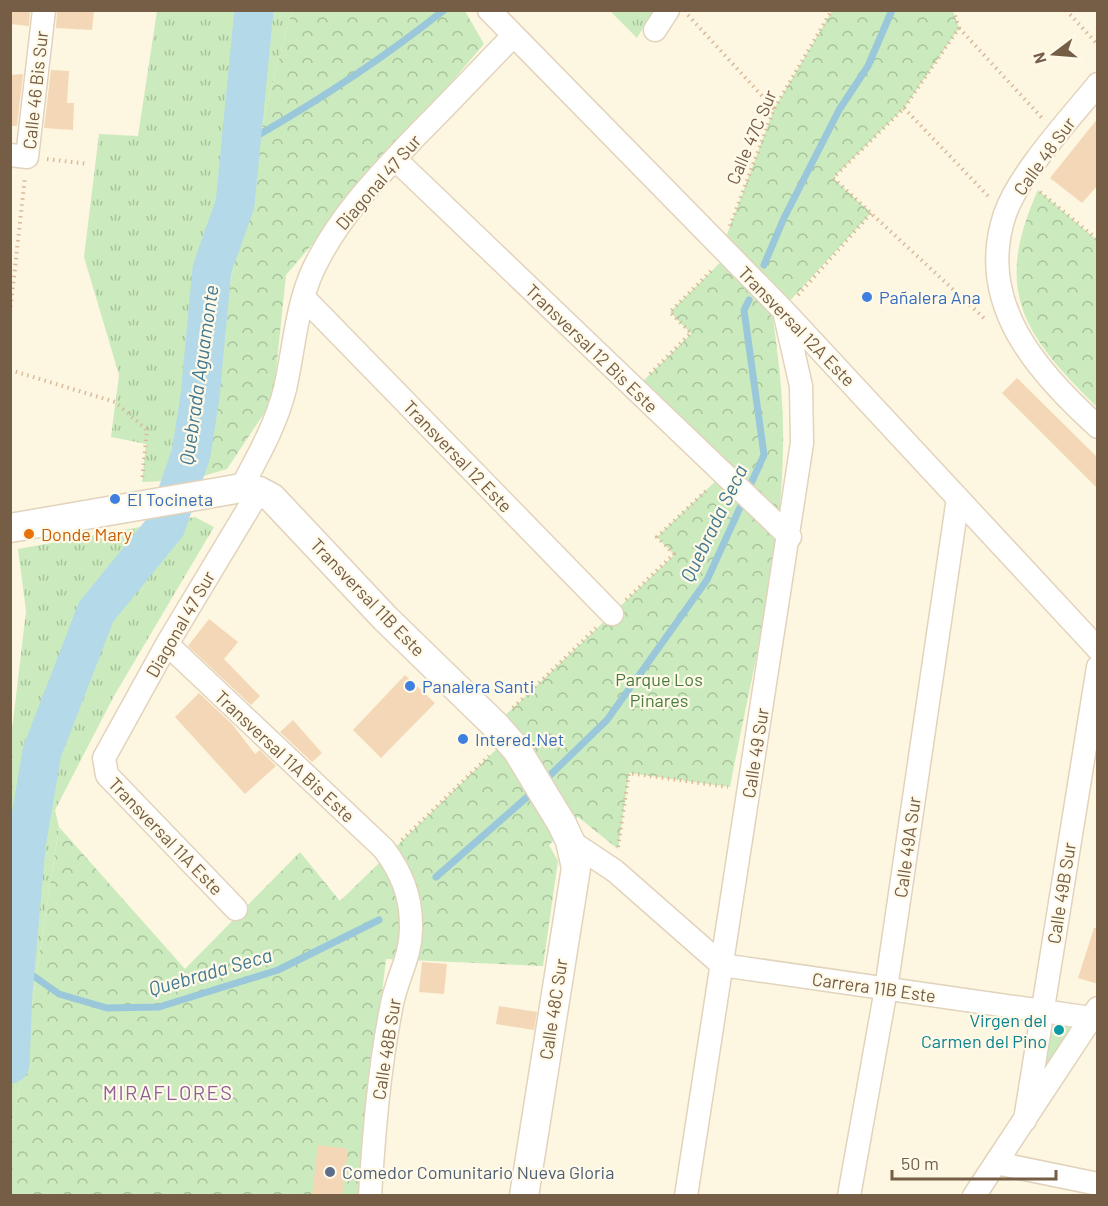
<svg xmlns="http://www.w3.org/2000/svg" width="1108" height="1206" font-family="Barlow,sans-serif">
<style>
.grass{fill:url(#grass-tufts)}
.forest{fill:url(#forest-crowns)}
.garden{fill:#cbebbe}
.lines{fill:none;stroke-linecap:round;stroke-linejoin:round}
.stream{stroke:#9ac8da;stroke-width:7}
.river{stroke:#b4d9e8;stroke-width:39}
.building{fill:#f4d7b6}
.minor-casing{stroke:#e2d3bc;stroke-width:25}
.tertiary-casing{stroke:#e2d3bc;stroke-width:31}
.path{stroke:#d9ba9a;stroke-width:4;stroke-dasharray:1.5 4.5;stroke-linecap:butt}
.minor{stroke:#fff;stroke-width:22}
.tertiary{stroke:#fff;stroke-width:28}
.shop-dot{fill:#3f7fe0;stroke:#fff9e8;stroke-width:2}
.food-dot{fill:#e8710a;stroke:#fff9e8;stroke-width:2}
.culture-dot{fill:#0f9aa8;stroke:#fff9e8;stroke-width:2}
.service-dot{fill:#5c6f8a;stroke:#fff9e8;stroke-width:2}
.labels{text-anchor:middle;dominant-baseline:central;stroke-width:4.5;stroke-linejoin:round;paint-order:stroke}
.street-label{font-size:18px;fill:#755d46;stroke:#fff9e8}
.shop-label{font-size:18px;fill:#366cbe;stroke:#fff9e8;text-anchor:start}
.food-label{font-size:18px;fill:#c56008;stroke:#fff9e8;text-anchor:start}
.park-label{font-size:18px;fill:#487c3d;stroke:#fff9e8}
.culture-label{font-size:18px;fill:#0d838f;stroke:#fff9e8;text-anchor:end}
.service-label{font-size:18px;fill:#4e5e75;stroke:#fff9e8;text-anchor:start}
.water-label{font-size:20px;font-style:italic;fill:#427992;stroke:#fff9e8}
.neighbourhood-label{font-size:20px;letter-spacing:1.5px;fill:#8e6199;stroke:#fff9e8}
</style>
<defs>
<pattern id="grass-tufts" width="24" height="20" patternUnits="userSpaceOnUse" patternTransform="scale(1.5)"><rect width="24" height="20" fill="#cbebbe"/><path d="M3 7l-1-3M5 7V3M7 7l1-3M15 17l-1-3M17 17v-4M19 17l1-3" fill="none" stroke="#a9c29c"/></pattern>
<pattern id="forest-crowns" width="20" height="18" patternUnits="userSpaceOnUse" patternTransform="scale(1.5)"><rect width="20" height="18" fill="#cbebbe"/><path d="M2 6a3 3 0 1 1 6 0M12 15a3 3 0 1 1 6 0" fill="none" stroke="#a9c29c"/></pattern>
</defs>
<rect width="100%" height="100%" fill="#fdf6e0"/>
<path class="grass" d="M157 11H292L267 104 190 480 142 482 146 444 111 437 119 375 84 257 99 134 138 136Z
M610 11H653L637 38Z
M195 517 214 527 114 696 55 810 59 827 17 1102 11 1126 10 747 26 611 18 549Z"/>
<path class="forest" d="M292 11H465L484 44 286 275 273 400 227 469 190 480 267 104Z
M832 11H953L959 28 904 108 833 178 871 213 773 319C779 362 784 403 783 446 782 560 751 675 730 787L629 773 618 849 578 817 549 845 558 861 543 966 386 959 358 1195 11 1196V1126L17 1102 59 827 185 969 300 852 340 901 507 739 495 725 674 555 657 537 723 474 635 389 691 334 670 312 728 255 722 248 774 109Z
M1038 190 1097 240V407C1024 335 992 292 1038 190Z"/>
<path class="garden" d="M1048 1024 1073 1028 1040 1079Z"/>
<g class="lines">
<path class="stream" d="M241 145C312 105 380 61 444 10
M764 265 784 218 839 110 868 66 892 10
M543 782 607 720 707 580 764 455 744 310 749 300
M436 877 533 792
M15 963 59 994 107 1008 159 1007 278 970 379 920"/>
<path class="river" d="M10 1064 13 993 26 846 42 752 96 612 166 526 191 454 200 396 212 269 235 204 254 10"/>
</g>
<path class="building" d="M10 10H30L29 26 10 24Z
M57 10H94L92 30 56 28Z
M51 70 69 71 67 103H74L73 130 44 128Z
M23 74 17 126H10V75Z
M1098 118V185L1082 203 1050 178Z
M1017 378 1098 458V489L1002 393Z
M209 619 238 642 224 659 260 696 251 705 188 646Z
M405 675 435 703 381 758 353 730Z
M199 693 232 724 255 754 260 750 276 766 245 794 175 717Z
M293 720 322 753 312 762 280 732Z
M1094 928H1098V984L1078 978Z
M422 962 447 964 444 994 419 992Z
M499 1006 537 1012 534 1030 496 1024Z
M318 1145 348 1149 342 1196H312Z"/>
<g class="lines">
<defs>
<path id="minor" d="M489 10 784 311 1098 649
M655 30 668 10
M1098 84C1069 120 1020 172 1005 214 975 303 1037 372 1098 427
M10 155 27 157 44 10
M395 159 790 537
M304 298 612 614
M241 488C258 456 276 425 285 389 294 350 296 307 313 270 338 217 378 176 418 134 450 102 481 69 513 36
M167 644 384 849C401 872 411 895 411 925 412 957 396 978 391 1009 379 1070 374 1133 370 1196
M570 841 615 871 722 965 1098 1019
M236 909 107 775 104 758 167 644 259 491
M1025 1120 1098 667
M996 1163 1098 1184
M686 1196 802 443 801 386 784 311
M849 1196 886 989 958 498
M974 1196 1098 1008"/>
<path id="tertiary" d="M10 528 219 492 241 488 259 491 272 498 385 618 495 725 517 750 562 824 570 841 576 868 524 1196"/>
</defs>
<use href="#minor" class="minor-casing"/>
<use href="#tertiary" class="tertiary-casing"/>
<path class="path" d="M953 10 959 28 904 108 833 178 986 320
M1066 10 1098 45
M688 15 774 109
M959 28 1043 119
M904 108 990 198
M47 159 88 164
M1040 192 1098 240
M730 226 774 109 832 10
M798 295 871 213
M10 313 25 177
M10 370 115 402 147 430 142 481
M650 374 691 333 670 312 713 269
M626 600 674 554 657 537 708 489
M513 708 596 628
M402 840 489 756
M618 847 629 773 728 787"/>
<use href="#minor" class="minor"/>
<use href="#tertiary" class="tertiary"/>
</g>
<g class="shop-dot">
<circle cx="867" cy="297" r="6"/>
<circle cx="115" cy="499" r="6"/>
<circle cx="410" cy="686" r="6"/>
<circle cx="463" cy="739" r="6"/>
</g>
<circle class="food-dot" cx="29" cy="534" r="6"/>
<circle class="culture-dot" cx="1059" cy="1030" r="6"/>
<circle class="service-dot" cx="330" cy="1172" r="6"/>
<g class="labels">
<g class="street-label">
<text transform="translate(35 90) rotate(-84)">Calle 46 Bis Sur</text>
<text transform="translate(751 137) rotate(-67)">Calle 47C Sur</text>
<text transform="translate(1044 156) rotate(-54)">Calle 48 Sur</text>
<text transform="translate(378 182) rotate(-49)">Diagonal 47 Sur</text>
<text transform="translate(797 326) rotate(46)">Transversal 12A Este</text>
<text transform="translate(592 348) rotate(44)">Transversal 12 Bis Este</text>
<text transform="translate(458 456) rotate(46)">Transversal 12 Este</text>
<text transform="translate(368 597) rotate(46)">Transversal 11B Este</text>
<text transform="translate(180 624) rotate(-60)">Diagonal 47 Sur</text>
<text transform="translate(755 753) rotate(-81)">Calle 49 Sur</text>
<text transform="translate(285 756) rotate(43)">Transversal 11A Bis Este</text>
<text transform="translate(166 836) rotate(46)">Transversal 11A Este</text>
<text transform="translate(907 847) rotate(-82)">Calle 49A Sur</text>
<text transform="translate(1061 893) rotate(-81)">Calle 49B Sur</text>
<text transform="translate(874 987) rotate(8)">Carrera 11B Este</text>
<text transform="translate(553 1009) rotate(-81)">Calle 48C Sur</text>
<text transform="translate(386 1049) rotate(-81)">Calle 48B Sur</text>
</g>
<g class="shop-label">
<text x="879" y="297">Pañalera Ana</text>
<text x="127" y="499">El Tocineta</text>
<text x="422" y="686">Panalera Santi</text>
<text x="475" y="739">Intered.Net</text>
</g>
<g class="food-label">
<text x="41" y="534">Donde Mary</text>
</g>
<g class="park-label">
<text x="659" y="679">Parque Los<tspan x="659" dy="21">Pinares</tspan></text>
</g>
<g class="culture-label">
<text x="1047" y="1020">Virgen del<tspan x="1047" dy="21">Carmen del Pino</tspan></text>
</g>
<g class="service-label">
<text x="342" y="1172">Comedor Comunitario Nueva Gloria</text>
</g>
<g class="water-label">
<text transform="translate(198 375) rotate(-82)">Quebrada Aguamonte</text>
<text transform="translate(713 523) rotate(-64)">Quebrada Seca</text>
<text transform="translate(210 971) rotate(-16)">Quebrada Seca</text>
</g>
<g class="neighbourhood-label">
<text x="168" y="1092">MIRAFLORES</text>
</g>
</g>
<rect width="1108" height="1206" fill="none" stroke="#755d46" stroke-width="24"/>
<g transform="translate(1054 54) rotate(254)" stroke="#fff9e8" stroke-width="4.5" paint-order="stroke">
<path d="M0-4.5L10 22L0 15L-10 22Z" fill="#755d46"/>
<text y="-9" font-size="16" font-weight="bold" text-anchor="middle" fill="#755d46">N</text>
</g>
<path d="M892 1170v9h164v-9" fill="none" stroke="#755d46" stroke-width="3"/>
<text x="901" y="1170" font-size="18" fill="#755d46" stroke="#fff9e8" stroke-width="4.5" paint-order="stroke">50 m</text>
</svg>
